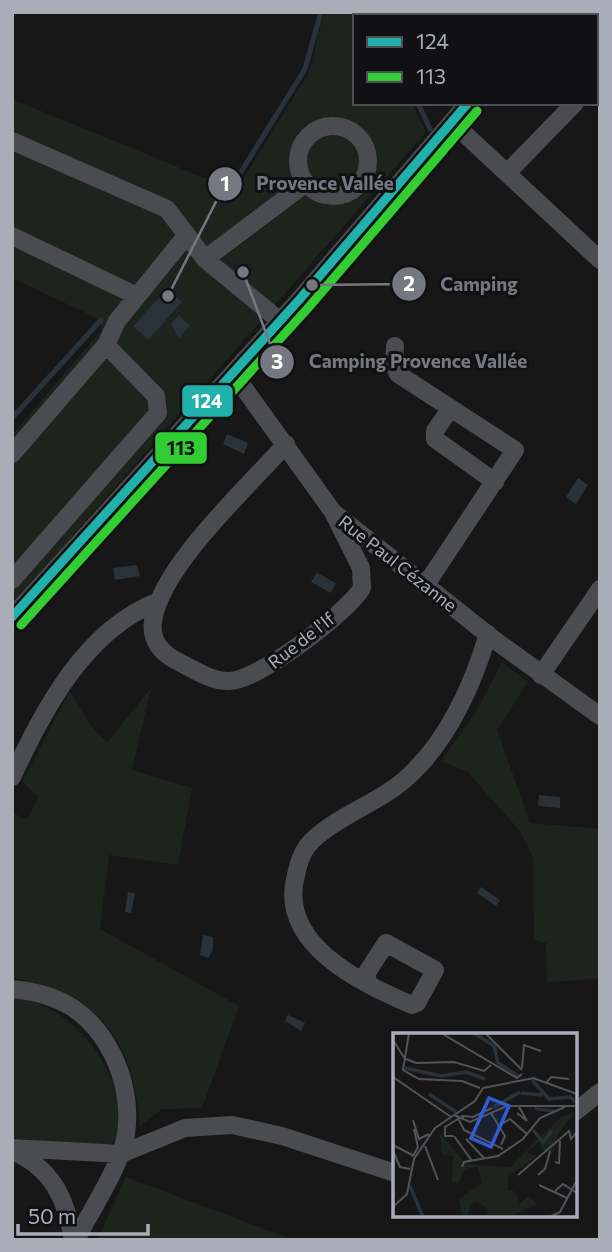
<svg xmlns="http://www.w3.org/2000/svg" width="612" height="1252" font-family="Commissioner,sans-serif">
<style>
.green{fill:#1d241e}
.water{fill:#2a3239}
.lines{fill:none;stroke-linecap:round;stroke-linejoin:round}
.stream{stroke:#2a3239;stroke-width:5}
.minor{stroke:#4b4c50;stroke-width:18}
.bus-1-casing{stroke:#111113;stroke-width:14}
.bus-2-casing{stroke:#111113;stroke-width:14}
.bus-1{stroke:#20b2aa;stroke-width:9}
.bus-2{stroke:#32cd32;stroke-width:9}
.labels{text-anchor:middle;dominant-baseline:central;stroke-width:6;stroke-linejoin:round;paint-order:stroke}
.street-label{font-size:18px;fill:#a8adb8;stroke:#111113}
.inset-river{fill:none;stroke:#2a3239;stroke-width:3.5}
.inset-road{fill:none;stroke:#515357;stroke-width:2}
.view{fill:#325cd3;fill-opacity:0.15;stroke:#325cd3;stroke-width:3.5}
.inset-edge{fill:none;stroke:#a8adb8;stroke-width:3.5}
.leader{fill:none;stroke:#757880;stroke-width:2.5}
.callout-dot{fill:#757880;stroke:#111113;stroke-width:2.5}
.mark-label{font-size:21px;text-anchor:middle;font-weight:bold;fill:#fff}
.callout-label{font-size:19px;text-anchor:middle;font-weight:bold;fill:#757880;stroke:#111113;stroke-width:6;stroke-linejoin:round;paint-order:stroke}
.line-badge{stroke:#111113;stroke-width:2.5}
.badge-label{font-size:19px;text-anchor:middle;font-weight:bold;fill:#fff}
.pale-badge-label{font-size:19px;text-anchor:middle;font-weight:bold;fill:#111}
</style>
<rect width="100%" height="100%" fill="#171717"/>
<path class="green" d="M324 12H367L369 16H355V103H412L426 132 12 605V435L101 331V320L12 278V99L236 191 309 72Z
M502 662 528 682 497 730 530 823 600 829V979L547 982 546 943 534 940 533 858 520 831 468 772 441 761 476 712Z
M151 688 132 770 192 788 178 865 109 855 100 929 239 1006 202 1108 162 1109 140 1126C133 1039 101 995 12 978V813L27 819 39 797 22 782 70 691 91 726 107 743Z
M12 997C66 1002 114 1058 119 1110 121 1126 121 1138 107 1147L12 1138Z
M126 1177 294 1240H97Z"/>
<path class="water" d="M167 289 182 302 148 340 133 326Z
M179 315 190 326 179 338 171 324Z
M227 434 248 443 244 454 223 444Z
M578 478 588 485 576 504 566 497Z
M137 565 140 576 115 580 113 568Z
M317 573 336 583 331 593 311 582Z
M539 795 560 797V808L538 806Z
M481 887 500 900 496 906 477 893Z
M128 892 135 893 131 913 125 912Z
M203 935 213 937V950L208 958 200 955Z
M288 1015 305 1023 301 1031 285 1021Z"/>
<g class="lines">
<path class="stream" d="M374 12 375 16
M418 103 430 129
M231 188 305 69 321 12
M12 418 101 320"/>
<path class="minor" d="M471 12 474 16
M542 16 547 12
M596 81 600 77
M453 123 600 260
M298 161a35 35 0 1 1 70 0a35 35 0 1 1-70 0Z
M12 141 167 209 205 259 280 321
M507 173 575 103
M12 236 137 296
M205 259 306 183
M395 346 394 364 398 374 515 450 425 586
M233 373 333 512 496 641 600 716
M450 409 435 431V439L495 482
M286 444C248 487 161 566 153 621 150 641 162 654 179 662 194 670 212 681 228 681 257 682 347 613 362 588L361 568 333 512
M12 454 106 345 117 321 186 236
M12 580 158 413 156 396 106 345
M12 617 299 300 468 103
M541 675 600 589
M12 777C44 710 84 630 159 601
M368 981 366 974 386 943 435 970 417 1003 412 1005C361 983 277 944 296 875 299 861 303 848 315 838 344 812 384 801 412 773 450 736 473 684 488 634
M12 989C35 991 54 996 73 1008 117 1037 139 1105 121 1153 110 1183 90 1212 76 1240
M575 1112 600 1092
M12 1148 121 1154 185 1128 232 1125 282 1136 395 1173
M12 1151C52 1168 66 1198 73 1240"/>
<defs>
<path id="bus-1" d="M12 617 299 300 468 103"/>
<path id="bus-2" d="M21 625 308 308 477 111"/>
</defs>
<use href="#bus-1" class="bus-1-casing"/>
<use href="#bus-2" class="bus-2-casing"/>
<use href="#bus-1" class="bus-1"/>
<use href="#bus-2" class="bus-2"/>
</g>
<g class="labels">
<g class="street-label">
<text transform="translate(398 563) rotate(38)">Rue Paul Cézanne</text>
<text transform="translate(301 640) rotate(-38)">Rue de l'If</text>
</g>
</g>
<g transform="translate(393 1033)">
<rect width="184" height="184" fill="#171717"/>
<path d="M181 80 165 101 159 121 149 117 147 108 134 119 143 124 115 144V157L121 158 127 170 136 163 144 171 116 184H94L95 176 84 169 78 171 74 184H69L66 166 89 150 85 134 72 136 65 150 59 149 60 123 49 121 47 100 73 131 117 134 168 84Z" fill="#1d241e"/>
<path class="inset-river" d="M81 0 101 13 105 30 125 43M12 35 48 43 73 39 92 46M139 47 156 66 177 64 184 70M128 60 149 62M36 61 63 79M143 72 144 76 161 78M101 74 127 59M140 97 150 109 159 98M17 153 30 184"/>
<path class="inset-road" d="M16 0 10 37 26 46 69 48 87 55M48 0 124 45 129 41M92 0 129 37M0 7 12 26M13 26 23 30 61 29 91 38 98 32M129 35 131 12 148 18M0 44 58 84M140 45 184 61M154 49 158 44 176 46M90 55 141 45M98 80 112 103 108 112M124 80 134 88 126 74M61 82 77 89 114 73H184M65 85 71 97 110 116M20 87 26 106 36 101M71 87 69 83 80 84 99 75M104 94 117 86 134 101M60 103H52V94L65 86M61 103 79 128M73 106 92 126M0 112 21 123M32 113 45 147M0 118 7 134 17 136M20 123 25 114 21 96M162 129 166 130 167 108M69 134 71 129 105 123 130 106 147 85 172 74M125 142 176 98 178 106 184 99M145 142 152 136 157 118M146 152 174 165M162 158 170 151 184 160M0 174 14 161 21 126 42 95 82 68 90 55M157 184 167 179 184 147"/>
<path class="view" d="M96 65 116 73 98 114 78 105Z"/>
<rect width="184" height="184" class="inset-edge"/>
</g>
<path class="leader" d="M168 296L225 184M312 285L409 284M243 272L277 362"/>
<g class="callout-dot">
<circle cx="168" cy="296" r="7"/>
<circle cx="312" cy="285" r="7"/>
<circle cx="243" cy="272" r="7"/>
<circle cx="225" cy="184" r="18"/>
<circle cx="409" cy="284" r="18"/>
<circle cx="277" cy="362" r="18"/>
</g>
<g class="mark-label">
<text x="225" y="191">1</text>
<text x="409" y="291">2</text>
<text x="277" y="369">3</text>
</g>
<g class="callout-label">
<text x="325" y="190">Provence Vallée</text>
<text x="479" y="291">Camping</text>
<text x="418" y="368">Camping Provence Vallée</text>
</g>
<g class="line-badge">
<rect x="181" y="384" width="53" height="34" rx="7" fill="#20b2aa"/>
<rect x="154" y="431" width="54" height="34" rx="7" fill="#32cd32"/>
</g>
<g class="badge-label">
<text x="207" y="408">124</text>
</g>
<g class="pale-badge-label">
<text x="181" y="455">113</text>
</g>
<rect width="612" height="1252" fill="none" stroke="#a8adb8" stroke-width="28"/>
<rect x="353" y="14" width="245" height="91" fill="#111113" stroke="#4d4f55" stroke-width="2"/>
<rect x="367" y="37" width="35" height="10" fill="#20b2aa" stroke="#4d4f55" stroke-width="2"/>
<text x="416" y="49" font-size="21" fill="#a8adb8">124</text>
<rect x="367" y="72" width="35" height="10" fill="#32cd32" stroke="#4d4f55" stroke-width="2"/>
<text x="416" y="84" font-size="21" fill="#a8adb8">113</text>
<path d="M18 1224v10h130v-10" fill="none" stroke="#a8adb8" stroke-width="3.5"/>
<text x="28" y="1224" font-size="21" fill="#a8adb8" stroke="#111113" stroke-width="5" paint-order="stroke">50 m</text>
</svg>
